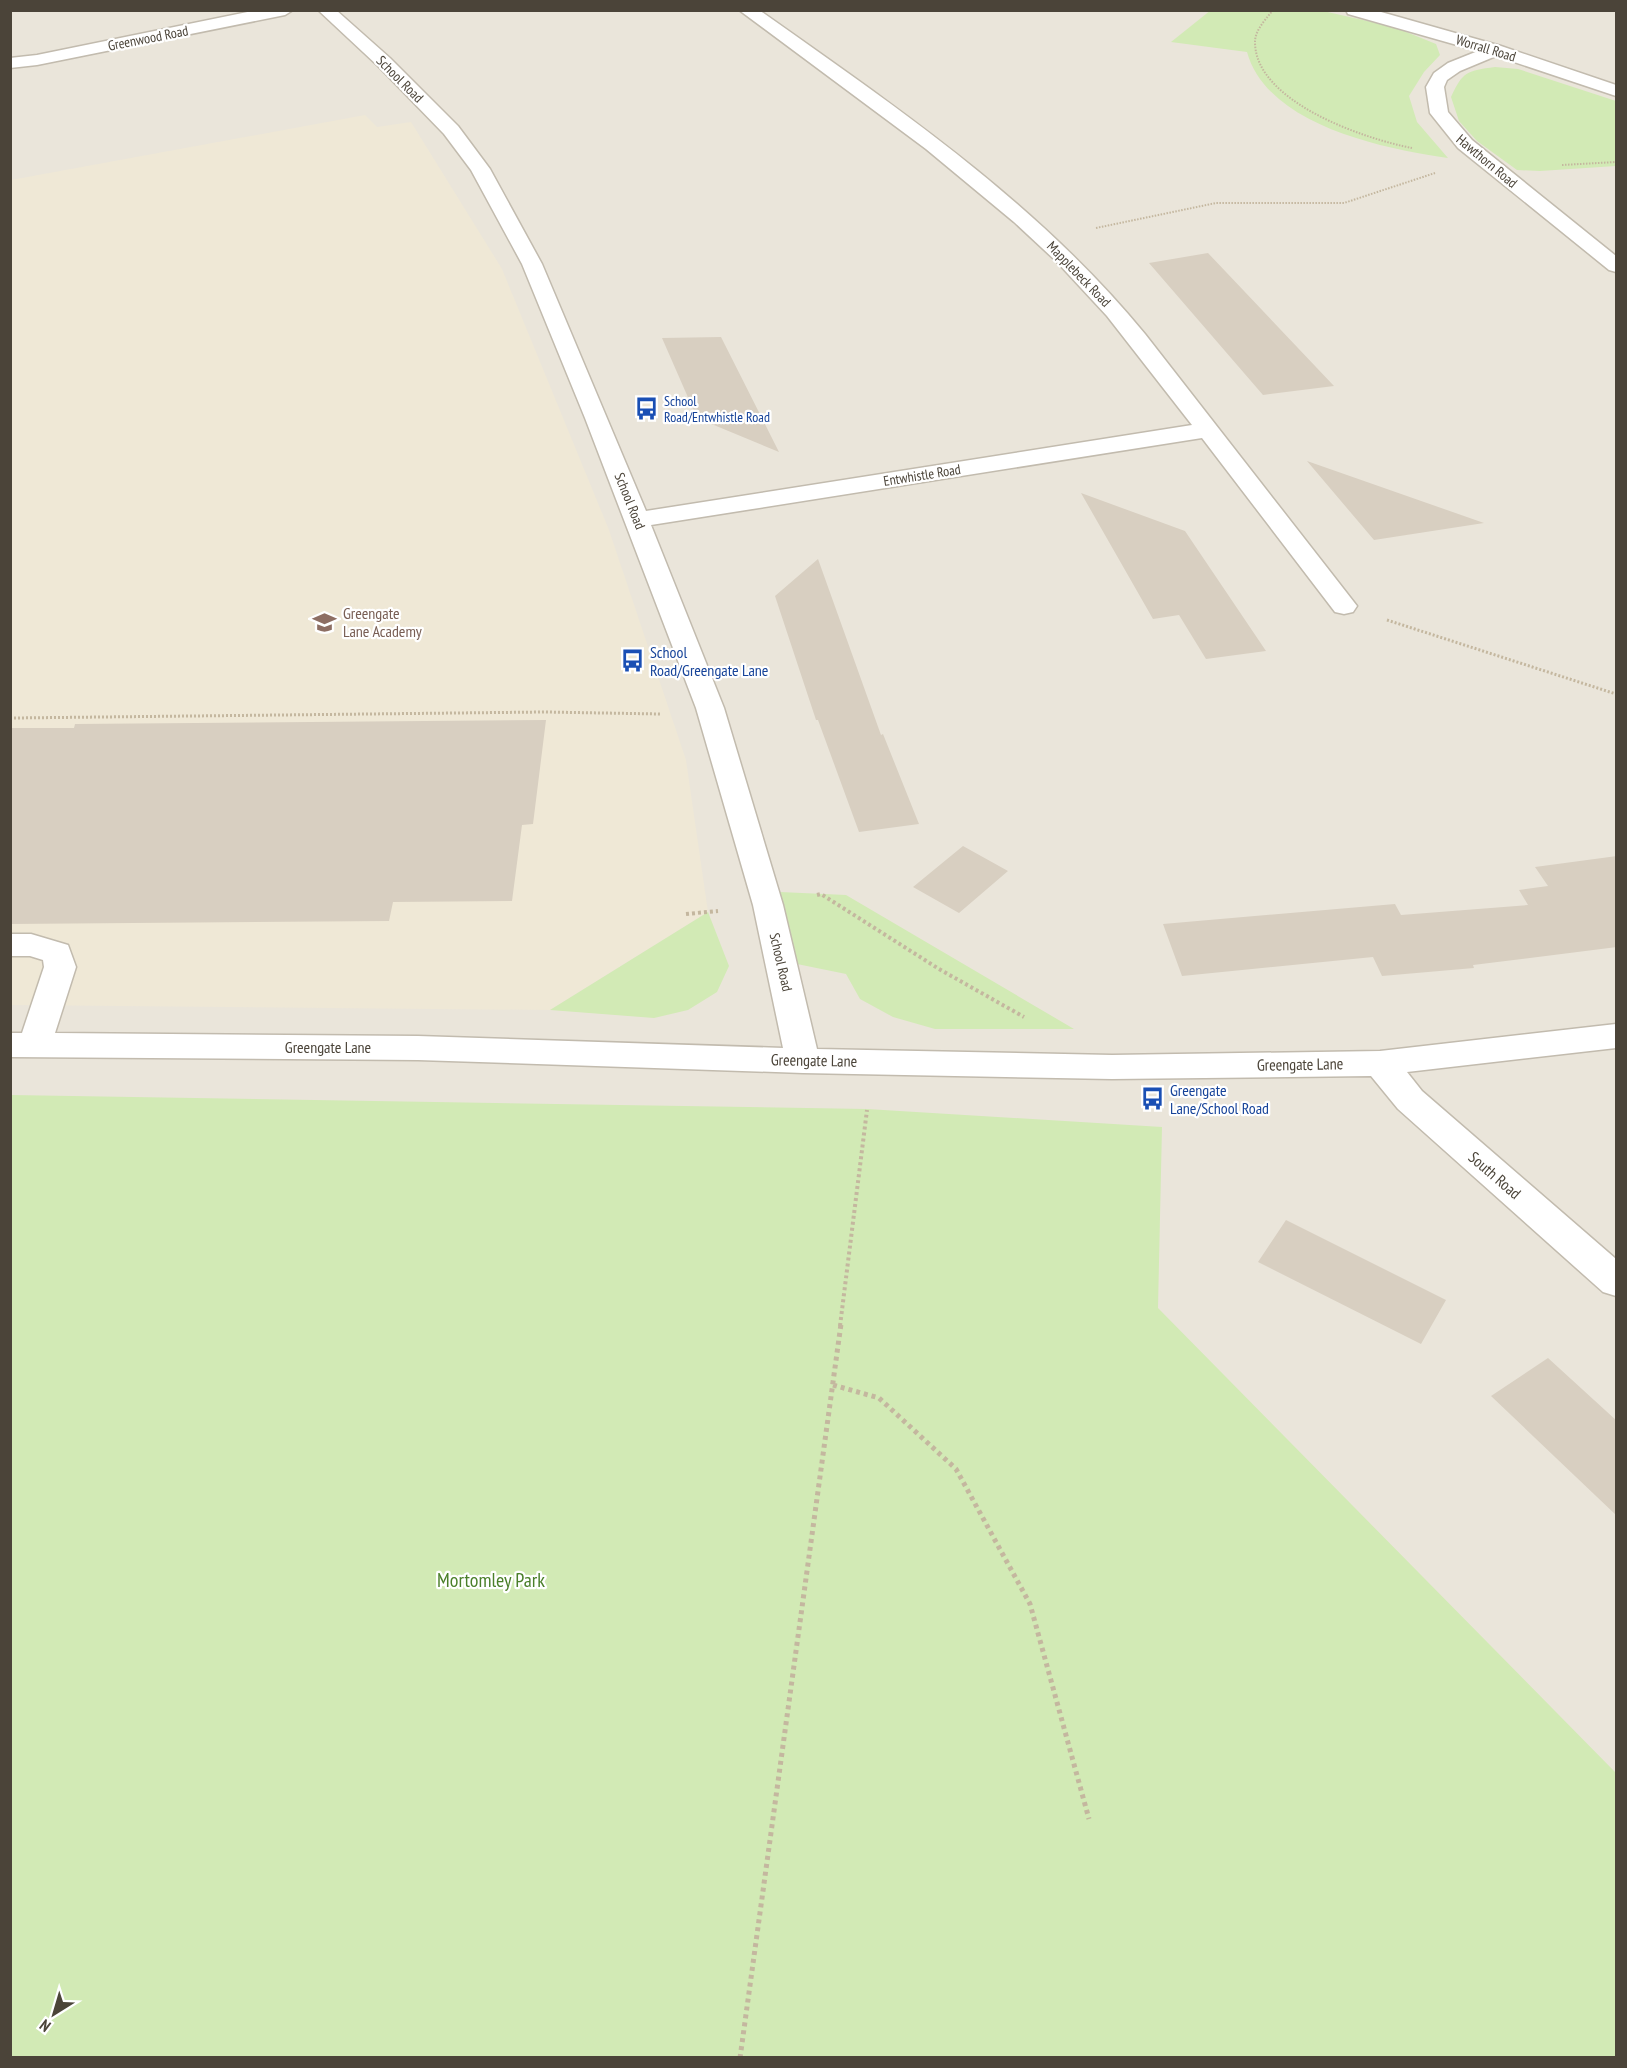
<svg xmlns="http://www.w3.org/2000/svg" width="1627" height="2068" font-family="'PT Sans Narrow',sans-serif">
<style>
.residential{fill:#eae5da}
.education{fill:#efe8d6}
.green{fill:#d2eab5}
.building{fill:#d8cfc1}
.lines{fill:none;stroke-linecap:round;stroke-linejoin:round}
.minor-casing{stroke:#c2bbae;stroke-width:3}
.path-far3{stroke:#c4b79f;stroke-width:2;stroke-dasharray:1.5 1.5;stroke-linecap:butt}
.path-far2{stroke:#c4b79f;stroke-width:3;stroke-dasharray:2 2;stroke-linecap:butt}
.path-far1{stroke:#c4b79f;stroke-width:4;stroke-dasharray:3 3;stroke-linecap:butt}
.path{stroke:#c4b79f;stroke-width:5;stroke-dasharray:4 4;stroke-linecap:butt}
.minor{fill:#fff;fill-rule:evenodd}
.labels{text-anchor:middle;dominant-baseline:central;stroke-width:4.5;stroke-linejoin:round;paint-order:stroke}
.far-street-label{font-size:14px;fill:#4b4439;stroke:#fff}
.far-transit-label{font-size:14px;fill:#164399;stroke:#fff;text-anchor:start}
.education-label{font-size:16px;fill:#785e54;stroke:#fff;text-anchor:start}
.transit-label{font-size:16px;fill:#164399;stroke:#fff;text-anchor:start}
.street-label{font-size:16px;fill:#4b4439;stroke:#fff}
.near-park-label{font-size:20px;fill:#4a7f2a;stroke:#fff}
</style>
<rect width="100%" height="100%" fill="#f6f3ec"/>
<path class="residential" d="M11 11H1616V2057H11Z"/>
<path class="education" d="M365 115 377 127 411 122 502 269 609 530 686 760 708 912 550 1010 11 1005V180Z"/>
<path class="green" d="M1211 10 1323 11 1394 27 1436 44 1440 55 1424 72 1409 96 1417 122 1448 158C1383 149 1267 125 1247 52L1171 42Z
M1495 67 1518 69 1616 101V166L1540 171 1517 170 1477 141 1459 121 1451 97C1463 71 1467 71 1495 67Z
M780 892 846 895 1074 1029H935L893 1017 860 999 846 974 797 964Z
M708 912 729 966 717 992 688 1010 654 1018 550 1010Z
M11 1095 867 1109 1162 1127 1158 1308 1616 1773V2057H11Z"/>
<path class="building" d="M1208 253 1334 386 1263 395 1149 263Z
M721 337 779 452 697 418 662 338Z
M1307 461 1484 523 1374 540Z
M1081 493 1185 531 1266 651 1206 659 1179 615 1153 619Z
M818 559 881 735 883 734 919 824 859 832 818 720H816L775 596Z
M546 720 533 824 522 825 512 901 393 902 389 921 10 924V728H74L75 724Z
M963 846 1008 871 959 913 913 887Z
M1617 856V947L1473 965 1474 968 1382 976 1373 957 1182 976 1163 924 1395 904 1401 915 1528 905 1519 890 1548 886 1535 867Z
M1286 1220 1446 1300 1421 1344 1258 1262Z
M1548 1358 1617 1421V1516L1491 1396Z"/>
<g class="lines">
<defs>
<path id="minor" d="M257 10H293L285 15 37 65 10 68V58L37 55Z
M318 10H336L390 58 458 126 490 169 542 264 646 511 1192 425 1107 316 1056 261 1014 222 926 149 739 10H759C896 107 1038 203 1145 334L1357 606 1353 612 1344 614 1335 612 1202 438 651 525 724 708 783 905 817 1049 1112 1055 1380 1051 1616 1024V1048L1407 1072 1422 1091 1616 1259V1296L1603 1292 1398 1109 1371 1076 1112 1079 803 1073 418 1060 10 1057V1033H22L44 967 43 960 30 956H10V934H31L68 945 76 967 55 1033 418 1036 783 1048 753 905 696 708 585 418 522 264 471 170 444 134 378 66Z
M1346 10H1374L1501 46 1616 85V96L1496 56 1460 71 1447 80 1444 87 1448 112 1472 140 1616 256V272L1609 270 1458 148 1430 113 1426 87 1434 73 1448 63 1478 51 1348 14Z"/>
</defs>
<use href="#minor" class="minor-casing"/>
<path class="path-far3" d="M1273 10C1266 19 1255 30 1255 42 1255 102 1365 139 1412 148
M1562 165 1616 162
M1096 228 1216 203H1344L1435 173"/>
<path class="path-far2" d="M1387 620 1616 694
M14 718 545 712 661 714"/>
<path class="path-far1" d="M817 895 821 894 939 969 1024 1017
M686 914 718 911
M840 1326 867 1110"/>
<path class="path" d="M833 1385 879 1398 956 1469 1030 1604 1089 1819
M740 2058 841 1324"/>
<use href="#minor" class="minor"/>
</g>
<defs>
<symbol id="bus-bare" viewBox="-9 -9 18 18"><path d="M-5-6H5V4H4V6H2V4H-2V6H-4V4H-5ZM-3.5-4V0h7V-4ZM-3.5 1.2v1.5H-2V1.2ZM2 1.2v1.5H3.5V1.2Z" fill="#1a4fb4" stroke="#fff" stroke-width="2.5" paint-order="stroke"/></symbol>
<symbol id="school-bare" viewBox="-9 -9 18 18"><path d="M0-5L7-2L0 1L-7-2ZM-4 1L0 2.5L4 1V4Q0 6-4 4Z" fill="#8d6e63" stroke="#fff" stroke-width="2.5" paint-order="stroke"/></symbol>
</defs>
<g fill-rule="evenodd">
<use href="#bus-bare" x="630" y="392" width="33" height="33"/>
<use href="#school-bare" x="308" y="606" width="33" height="33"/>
<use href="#bus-bare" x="616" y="644" width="33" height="33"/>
<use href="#bus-bare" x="1136" y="1082" width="33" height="33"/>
</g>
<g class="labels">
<g class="far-street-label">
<text transform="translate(148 38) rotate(-11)">Greenwood Road</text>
<text transform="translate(1486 48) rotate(17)">Worrall Road</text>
<text transform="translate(400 79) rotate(45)">School Road</text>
<text transform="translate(1487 161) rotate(40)">Hawthorn Road</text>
<text transform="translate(1079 274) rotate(46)">Mapplebeck Road</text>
<text transform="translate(922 475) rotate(-9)">Entwhistle Road</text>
<text transform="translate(630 501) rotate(68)">School Road</text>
<text transform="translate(781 962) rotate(77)">School Road</text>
</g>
<g class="far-transit-label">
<text x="664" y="401">School<tspan x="664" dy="16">Road/Entwhistle Road</tspan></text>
</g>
<g class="education-label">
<text x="343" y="613">Greengate<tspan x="343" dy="18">Lane Academy</tspan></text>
</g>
<g class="transit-label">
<text x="650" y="652">School<tspan x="650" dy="18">Road/Greengate Lane</tspan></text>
<text x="1170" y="1090">Greengate<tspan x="1170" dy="18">Lane/School Road</tspan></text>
</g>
<g class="street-label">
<text x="328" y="1047">Greengate Lane</text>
<text transform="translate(814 1060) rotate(1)">Greengate Lane</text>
<text transform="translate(1300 1064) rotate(-1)">Greengate Lane</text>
<text transform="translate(1495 1175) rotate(41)">South Road</text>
</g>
<g class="near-park-label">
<text x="491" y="1580">Mortomley Park</text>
</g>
</g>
<rect width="1627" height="2068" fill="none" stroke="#4b4439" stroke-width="24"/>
<g transform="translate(54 2014) rotate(217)" stroke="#ffffff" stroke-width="4.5" paint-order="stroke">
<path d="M0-4.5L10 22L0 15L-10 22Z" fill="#4b4439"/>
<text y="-9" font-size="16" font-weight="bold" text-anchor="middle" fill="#4b4439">N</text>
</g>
</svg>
